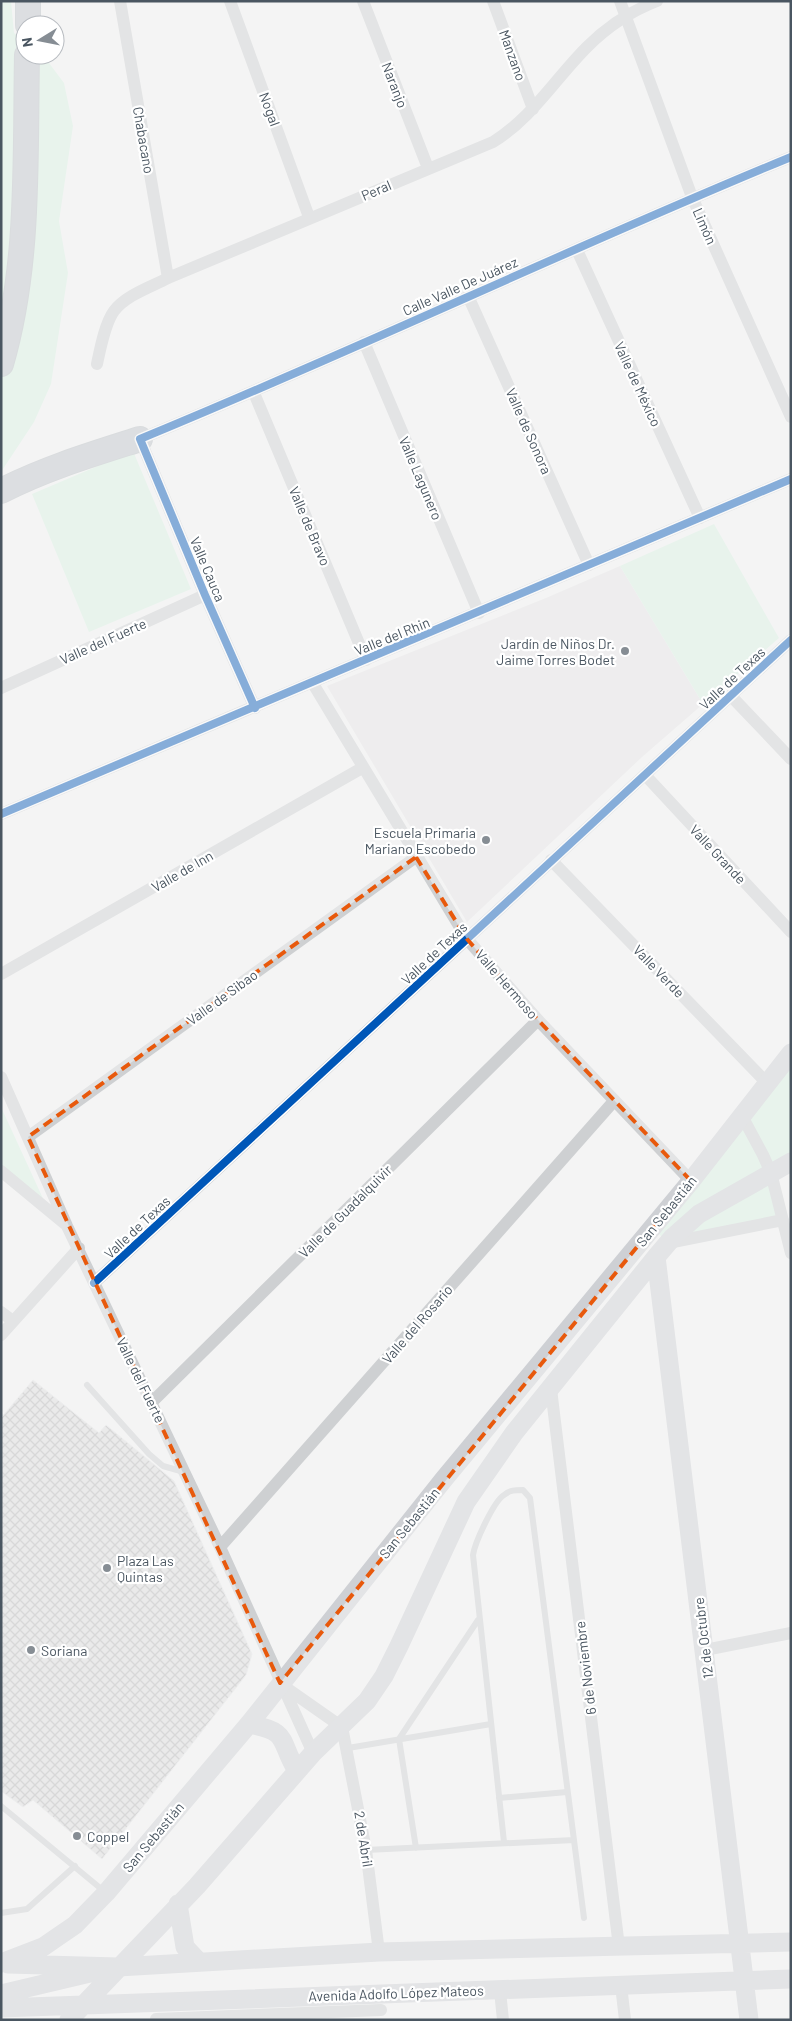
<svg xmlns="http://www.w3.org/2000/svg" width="792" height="2021" font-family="Barlow,sans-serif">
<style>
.education{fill:#e6e5e6}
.park{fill:#d9f2e3}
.building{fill:url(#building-cross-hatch);stroke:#e5e6e7}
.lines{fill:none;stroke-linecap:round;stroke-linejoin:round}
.highway-casing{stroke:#b9bec3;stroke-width:26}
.lane{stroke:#ced0d2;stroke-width:6}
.street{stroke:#ced0d2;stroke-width:12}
.secondary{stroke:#ced0d4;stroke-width:19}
.highway{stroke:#bec4c9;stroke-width:24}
.cycleway-casing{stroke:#fff;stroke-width:11}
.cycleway{stroke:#0057b8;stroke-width:8}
.marked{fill:none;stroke:#e8590c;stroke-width:4;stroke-dasharray:10 6;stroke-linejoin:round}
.poi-dot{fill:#868d94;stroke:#fff;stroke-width:2}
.labels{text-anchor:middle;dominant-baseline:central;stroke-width:4.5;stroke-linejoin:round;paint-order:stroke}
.street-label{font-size:14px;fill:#4a5661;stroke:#fff}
.poi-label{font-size:14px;fill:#4a5661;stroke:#fff;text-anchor:start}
</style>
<defs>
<pattern id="building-cross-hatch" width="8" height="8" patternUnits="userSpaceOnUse" patternTransform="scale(1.25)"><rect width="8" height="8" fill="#ddddde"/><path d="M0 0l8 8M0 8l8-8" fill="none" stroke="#b5b6b7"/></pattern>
</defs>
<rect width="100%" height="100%" fill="#f4f4f4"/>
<path class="education" d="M620 566 703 704 642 757 467 922 327 686 546 598Z"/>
<path class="park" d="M1 1H11L14 33 25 40V55H43L64 83 73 126 59 221 68 273 51 384 34 422 1 472Z
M133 451 191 589 89 632 32 494Z
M714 524 779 638 703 704 620 566Z
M791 1053V1162L771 1174 783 1220 668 1243 653 1228Z
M1 1107 46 1205 1 1166Z"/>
<path class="building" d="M33 1380 99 1433 106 1425 174 1481 252 1654 246 1675 102 1859 33 1800 23 1807 1 1791V1418Z"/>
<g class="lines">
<defs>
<path id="highway" d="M28 25V1
M1 364C30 265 25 158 27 55
M1 491C46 468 93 454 140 439"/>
</defs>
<use href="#highway" class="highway-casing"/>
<path class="lane" d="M87 1385 149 1454 163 1466 184 1472
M348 1748 491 1724
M499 1798 567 1792
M1 1806 105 1892
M504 1842 473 1555C475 1542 494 1501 504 1495 510 1490 515 1490 523 1490L530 1498 584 1918
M416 1848 399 1739 478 1620
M366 1850 574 1840
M1 1913 27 1909 75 1866"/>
<path class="street" d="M120 1 168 278
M230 1 309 217
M363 1 428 168
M493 1 533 109
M620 1 692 197 791 417
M577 250 700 518
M468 296 589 565
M364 342 479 613
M97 364C100 350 105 323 114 311 126 295 151 287 168 278L493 142C532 118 555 79 587 47 607 27 631 11 657 1
M254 393 366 660
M312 682 467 939 538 1020 691 1181
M1 688 205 595
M731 696 791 759
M255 708 205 595 140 439C359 349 572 247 791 157
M646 776 791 932
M1 814 791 479
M551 860 766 1082
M1 974 362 768
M1 1077 67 1226 220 1547 313 1753
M741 1114 763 1155 771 1173 791 1253
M28 1137 416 857
M1 1171 65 1224
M668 1243 783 1220
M94 1283 791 640
M1 1312 13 1321
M1 1335 79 1248
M551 1389 619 1947
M152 1402 538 1020
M220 1547 614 1101
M705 1650 791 1633
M282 1685 342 1727 366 1850 379 1952
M621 1985 625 2020
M500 1991 503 2020
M156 2019 381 2010"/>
<path class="secondary" d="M656 1257 749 2020
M249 1724C291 1732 278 1740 297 1771
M178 1904 185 1947 199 1962
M1 1963 43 1947 56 1938 75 1925 106 1893 249 1724 444 1479 691 1181 791 1053
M8 1964 118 1967 379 1952 791 1942
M1 1994 90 1973
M1 2008 791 1979
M69 2020 197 1886 313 1753 367 1701 384 1676 399 1646 466 1502 514 1433 656 1257 673 1237 699 1214 791 1162"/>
<use href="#highway" class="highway"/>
<defs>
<path id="cycleway" d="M255 708 205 595 140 439C359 349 572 247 791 157
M1 814 791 479
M94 1283 791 640"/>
</defs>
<use href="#cycleway" class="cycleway-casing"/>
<use href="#cycleway" class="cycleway"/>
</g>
<path d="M0 0H792V2021H0ZM416 857 467 939 538 1020 691 1181 280 1683 28 1137Z" fill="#f4f4f4" fill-opacity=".55" fill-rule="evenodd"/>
<path class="marked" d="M416 857 467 939 538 1020 691 1181 280 1683 28 1137Z"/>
<g class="poi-dot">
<circle cx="625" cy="651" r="5"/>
<circle cx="486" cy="840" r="5"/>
<circle cx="107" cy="1568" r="5"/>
<circle cx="31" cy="1650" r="5"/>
<circle cx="77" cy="1836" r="5"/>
</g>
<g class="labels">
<g class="street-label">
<text transform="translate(513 55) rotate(70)">Manzano</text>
<text transform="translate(395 85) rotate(69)">Naranjo</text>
<text transform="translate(270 109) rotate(70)">Nogal</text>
<text transform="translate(144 140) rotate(80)">Chabacano</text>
<text transform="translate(376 190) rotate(-23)">Peral</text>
<text transform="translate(705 226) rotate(66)">Limón</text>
<text transform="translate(460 286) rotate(-24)">Calle Valle De Juárez</text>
<text transform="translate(638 384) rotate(65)">Valle de México</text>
<text transform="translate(529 431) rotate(66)">Valle de Sonora</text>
<text transform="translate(421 478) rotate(67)">Valle Lagunero</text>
<text transform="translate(310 526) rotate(67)">Valle de Bravo</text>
<text transform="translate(208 569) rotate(67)">Valle Cauca</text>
<text transform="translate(392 636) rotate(-22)">Valle del Rhin</text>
<text transform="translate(103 641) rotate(-24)">Valle del Fuerte</text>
<text transform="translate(732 678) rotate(-43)">Valle de Texas</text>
<text transform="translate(718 854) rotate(47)">Valle Grande</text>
<text transform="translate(182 871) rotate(-30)">Valle de Inn</text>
<text transform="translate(434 953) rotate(-43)">Valle de Texas</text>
<text transform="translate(659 971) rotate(46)">Valle Verde</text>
<text transform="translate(507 984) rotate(49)">Valle Hermoso</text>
<text transform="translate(222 997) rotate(-36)">Valle de Sibao</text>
<text transform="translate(345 1211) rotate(-45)">Valle de Guadalquivir</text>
<text transform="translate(666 1211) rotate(-51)">San Sebastián</text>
<text transform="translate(137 1227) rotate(-43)">Valle de Texas</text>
<text transform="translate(417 1324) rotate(-49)">Valle del Rosario</text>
<text transform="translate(141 1380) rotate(64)">Valle del Fuerte</text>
<text transform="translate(409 1523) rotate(-51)">San Sebastián</text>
<text transform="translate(703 1638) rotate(-97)">12 de Octubre</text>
<text transform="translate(585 1668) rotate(-97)">6 de Noviembre</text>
<text transform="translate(153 1837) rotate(-50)">San Sebastián</text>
<text transform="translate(364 1839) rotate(81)">2 de Abril</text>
<text transform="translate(396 1993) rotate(-2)">Avenida Adolfo López Mateos</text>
</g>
<g class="poi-label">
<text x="615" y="643" text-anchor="end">Jardín de Niños Dr.<tspan x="615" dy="16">Jaime Torres Bodet</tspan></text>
<text x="476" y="832" text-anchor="end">Escuela Primaria<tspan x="476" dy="16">Mariano Escobedo</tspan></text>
<text x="117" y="1560">Plaza Las<tspan x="117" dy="16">Quintas</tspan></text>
<text x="41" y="1650">Soriana</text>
<text x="87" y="1836">Coppel</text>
</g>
</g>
<rect width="792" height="2021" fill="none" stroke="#4a5661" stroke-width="5"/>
<g transform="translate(40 40) rotate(260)"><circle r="24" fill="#ffffff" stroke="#b7bbc0"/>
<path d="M0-4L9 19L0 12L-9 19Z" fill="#868d94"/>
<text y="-8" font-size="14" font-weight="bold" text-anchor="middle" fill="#4a5661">N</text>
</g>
</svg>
